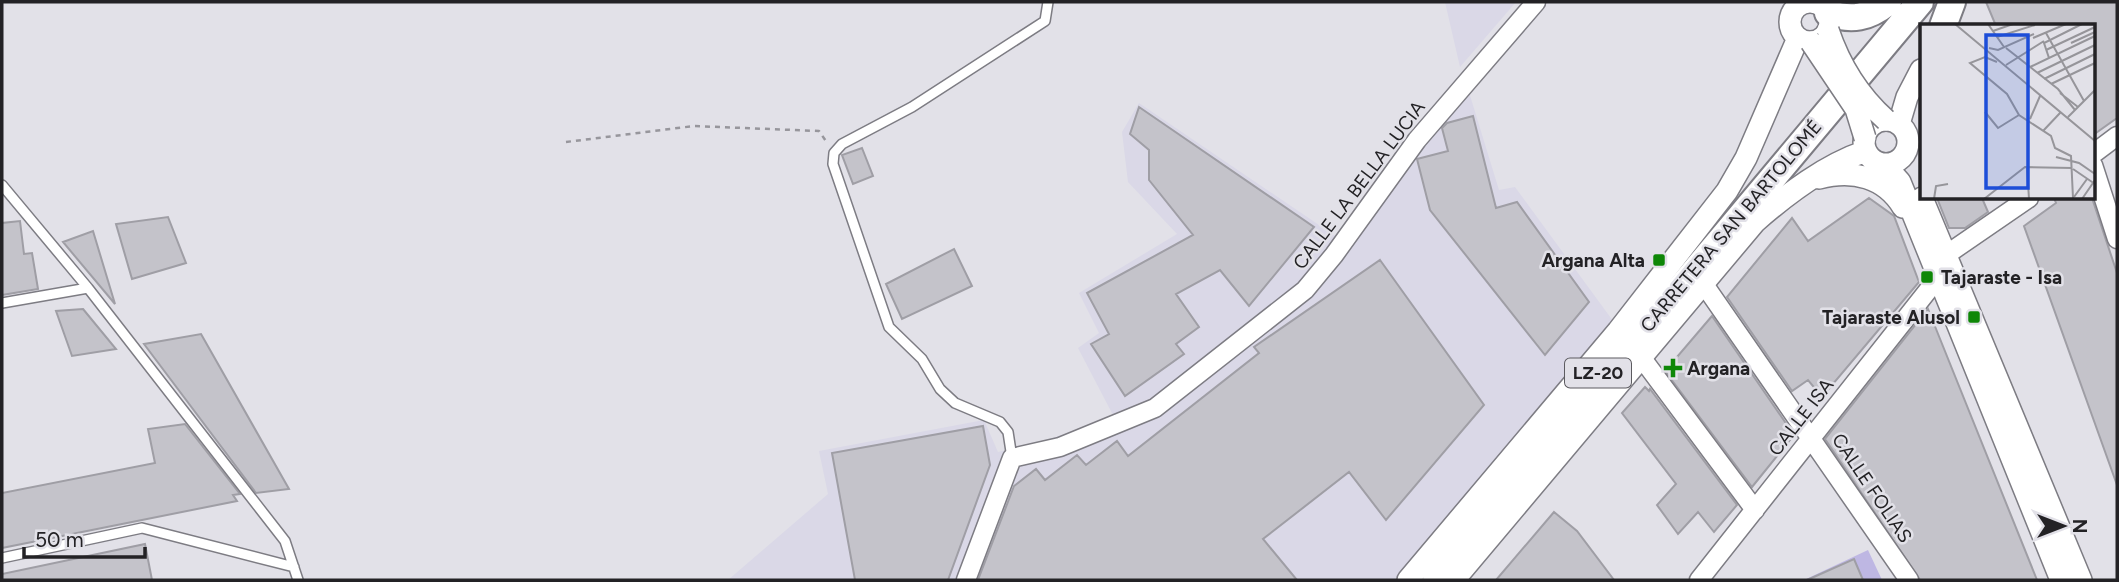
<svg xmlns="http://www.w3.org/2000/svg" width="2119" height="582" font-family="Figtree,sans-serif">
<style>
.built{fill:#dad8e7}
.pitch{fill:#beb7e3}
.building{fill:#c4c3ca;stroke:#9f9ea5;stroke-width:2}
.lines{fill:none;stroke-linecap:round;stroke-linejoin:round}
.service-casing{stroke:#7d7c83;stroke-width:12}
.minor-casing{stroke:#7d7c83;stroke-width:21}
.tertiary-casing{stroke:#7d7c83;stroke-width:24}
.primary-casing{stroke:#7d7c83;stroke-width:30}
.path{stroke:#97969c;stroke-width:2.5;stroke-dasharray:5 5;stroke-linecap:butt}
.service{stroke:#fff;stroke-width:9}
.minor{stroke:#fff;stroke-width:18}
.tertiary{stroke:#fff;stroke-width:21}
.primary{stroke:#fff;stroke-width:26}
.tertiary-bridge-casing{stroke:#7d7c83;stroke-width:24;stroke-linecap:butt}
.tertiary-bridge{stroke:#fff;stroke-width:21}
.poi-dot{fill:#0e8707;stroke:#e2e1e8;stroke-width:2.5}
.labels{text-anchor:middle;dominant-baseline:central;stroke-width:5;stroke-linejoin:round;paint-order:stroke}
.shield{fill:#e2e1e8;stroke:#5c5b60;stroke-width:2}
.shield-label{font-size:18px;font-weight:bold;fill:#232225}
.street-label{font-size:19px;fill:#232225;stroke:#e2e1e8}
.poi-label{font-size:19px;font-weight:bold;fill:#232225;stroke:#e2e1e8;text-anchor:end}
.inset-road{fill:none;stroke:#96959a;stroke-width:2}
.view{fill:#1d4ed8;fill-opacity:0.15;stroke:#1d4ed8;stroke-width:3.5}
.inset-edge{fill:none;stroke:#232225;stroke-width:3.5}
</style>
<rect width="100%" height="100%" fill="#e2e1e8"/>
<path class="built" d="M1445 2H1516L1460 67Z
M1468 89 1499 190 1515 187 1616 325 1398 580H728L828 494 819 451 984 420 998 452 1050 439 1114 417 1078 348 1099 333 1079 293 1177 234 1128 182 1122 132 1139 103 1347 244Z"/>
<path class="pitch" d="M1868 550 1882 580H1804Z"/>
<path class="building" d="M1986 2H2117V118L2093 135V26H1996Z
M1139 107 1314 227 1249 306 1220 270 1176 294 1199 327 1176 344 1184 354 1125 396 1091 344 1109 334 1087 293 1193 235 1149 180V150L1130 134Z
M1473 116 1496 208 1517 202 1589 302 1545 355 1430 210 1417 159 1448 151 1442 128 1447 123Z
M862 148 873 176 853 184 842 155Z
M1869 198 1894 216 1919 282 1822 397 1808 380 1792 391 1727 297 1792 218 1808 241Z
M1937 198H1982L1988 212 1965 228H1949Z
M2054 198H2092L2117 273V485L2024 226 2056 203Z
M168 217 186 263 132 279 116 224Z
M20 221 24 254 32 253 38 289 2 295V223Z
M93 231 115 304 63 242Z
M954 249 972 286 902 319 886 284Z
M1380 260 1484 405 1386 520 1349 472 1263 539 1297 580H978L1014 486 1036 469 1045 480 1077 455 1086 465 1117 441 1128 456 1259 353 1254 347Z
M83 309 116 349 72 356 56 311Z
M1928 309 2037 580H1920L1825 439Z
M1712 316 1794 435 1752 487 1665 371Z
M201 334 289 489 256 493 144 344Z
M1645 387 1649 391 1650 389 1737 505 1714 532 1698 512 1678 534 1657 505 1676 484 1622 413Z
M185 424 240 494 233 495 237 501 2 548V493L155 463 148 429Z
M983 426 990 465 948 580H855L832 453Z
M1554 512 1577 531 1614 580H1496Z
M145 544 152 580H2V574Z
M1854 559 1863 580H1807Z"/>
<g class="lines">
<defs>
<path id="service" d="M2 185 88 288 285 541 298 580
M2 303 88 288
M1012 458 1008 432 1000 422 955 403 940 389 922 359 889 327 833 164 834 153 842 144 912 107 1045 21 1048 2
M2 558 142 528 294 567"/>
<path id="minor" d="M2093 154 2117 136
M2093 165 2117 239
M1946 255 2029 198
M1703 283 1909 580
M1641 357 1755 510
M966 580 1012 458 1060 447 1155 408 1305 290 1334 255 1417 140 1536 2
M1699 580 1937 279"/>
<path id="tertiary" d="M1790 22a20 20 0 1 1 40 0a20 20 0 1 1-40 0Z
M1864 142a22 22 0 1 1 44 0a22 22 0 1 1-44 0Z
M1899 124 1907 97 1921 70
M1884 164 1900 182 2061 580
M1819 178C1853 169 1885 177 1903 207
M1922 198 2081 580
M1408 580 1618 331 1727 191 1746 158 1798 38
M1454 580 1755 222C1788 193 1825 165 1866 151"/>
<path id="primary" d="M1828 13C1852 21 1868 18 1888 2
M1943 26 1952 2
M1436 580 1920 2"/>
</defs>
<use href="#service" class="service-casing"/>
<use href="#minor" class="minor-casing"/>
<use href="#tertiary" class="tertiary-casing"/>
<use href="#primary" class="primary-casing"/>
<path class="path" d="M566 142 694 126 819 131 828 144"/>
<use href="#service" class="service"/>
<use href="#minor" class="minor"/>
<use href="#tertiary" class="tertiary"/>
<use href="#primary" class="primary"/>
<defs>
<path id="tertiary-bridge" d="M1828 30C1840 66 1858 95 1886 120
M1811 42 1856 109 1865 138"/>
</defs>
<use href="#tertiary-bridge" class="tertiary-bridge-casing"/>
<use href="#tertiary-bridge" class="tertiary-bridge"/>
</g>
<g class="poi-dot">
<rect x="1652" y="253" width="14" height="14" rx="3.5"/>
<rect x="1920" y="270" width="14" height="14" rx="3.5"/>
<rect x="1967" y="310" width="14" height="14" rx="3.5"/>
<path d="M1669.5 357.5h7v7h7v7h-7v7h-7v-7h-7v-7h7z"/>
</g>
<g class="labels">
<rect class="shield" x="1565" y="358.5" width="66" height="29" rx="5"/>
<g class="shield-label">
<text x="1598" y="373">LZ-20</text>
</g>
<g class="street-label">
<text transform="translate(1359 185) rotate(-53)">CALLE LA BELLA LUCIA</text>
<text transform="translate(1731 226) rotate(-50)">CARRETERA SAN BARTOLOMÉ</text>
<text transform="translate(1801 417) rotate(-52)">CALLE ISA</text>
<text transform="translate(1872 488) rotate(56)">CALLE FOLIAS</text>
</g>
<g class="poi-label">
<text x="1645" y="260">Argana Alta</text>
<text x="1941" y="277" text-anchor="start">Tajaraste - Isa</text>
<text x="1960" y="317">Tajaraste Alusol</text>
<text x="1687" y="368" text-anchor="start">Argana</text>
</g>
</g>
<g transform="translate(1920 24)">
<rect width="175" height="175" fill="#e2e1e8"/>
<path class="inset-road" d="M35 0 175 117M68 0 84 23M73 7 93 0M126 9 164 77M77 13 115 1M113 14 146 0M151 19 175 8M69 24 78 26 114 10M86 24 138 65 155 86M126 26 175 3M129 34 124 19 162 0M77 38 65 33 50 39 87 70 99 91 131 112 135 124 151 132 153 174M86 41 124 17M110 43 175 12M117 49 175 21M124 55 175 30M131 60 175 39M140 69 158 83M65 88 78 104 99 91M148 93 175 66M110 95 120 72M123 107 140 89M136 133 159 139 175 150M107 143 109 175M153 145 175 160M154 173 167 155M14 175 16 162 28 160M64 175 105 143 152 144M162 175 175 156"/>
<path class="view" d="M66 11H108V164H66Z"/>
<rect width="175" height="175" class="inset-edge"/>
</g>
<rect width="2119" height="582" fill="none" stroke="#232225" stroke-width="7"/>
<g transform="translate(2063 526) rotate(90)" stroke="#e2e1e8" stroke-width="5" paint-order="stroke">
<path d="M0-5L12 26L0 18L-12 26Z" fill="#232225"/>
<text y="-10" font-size="19" font-weight="bold" text-anchor="middle" fill="#232225">N</text>
</g>
<path d="M24 547v10h121v-10" fill="none" stroke="#232225" stroke-width="3.5"/>
<text x="35" y="547" font-size="21" fill="#232225" stroke="#e2e1e8" stroke-width="5" paint-order="stroke">50 m</text>
</svg>
